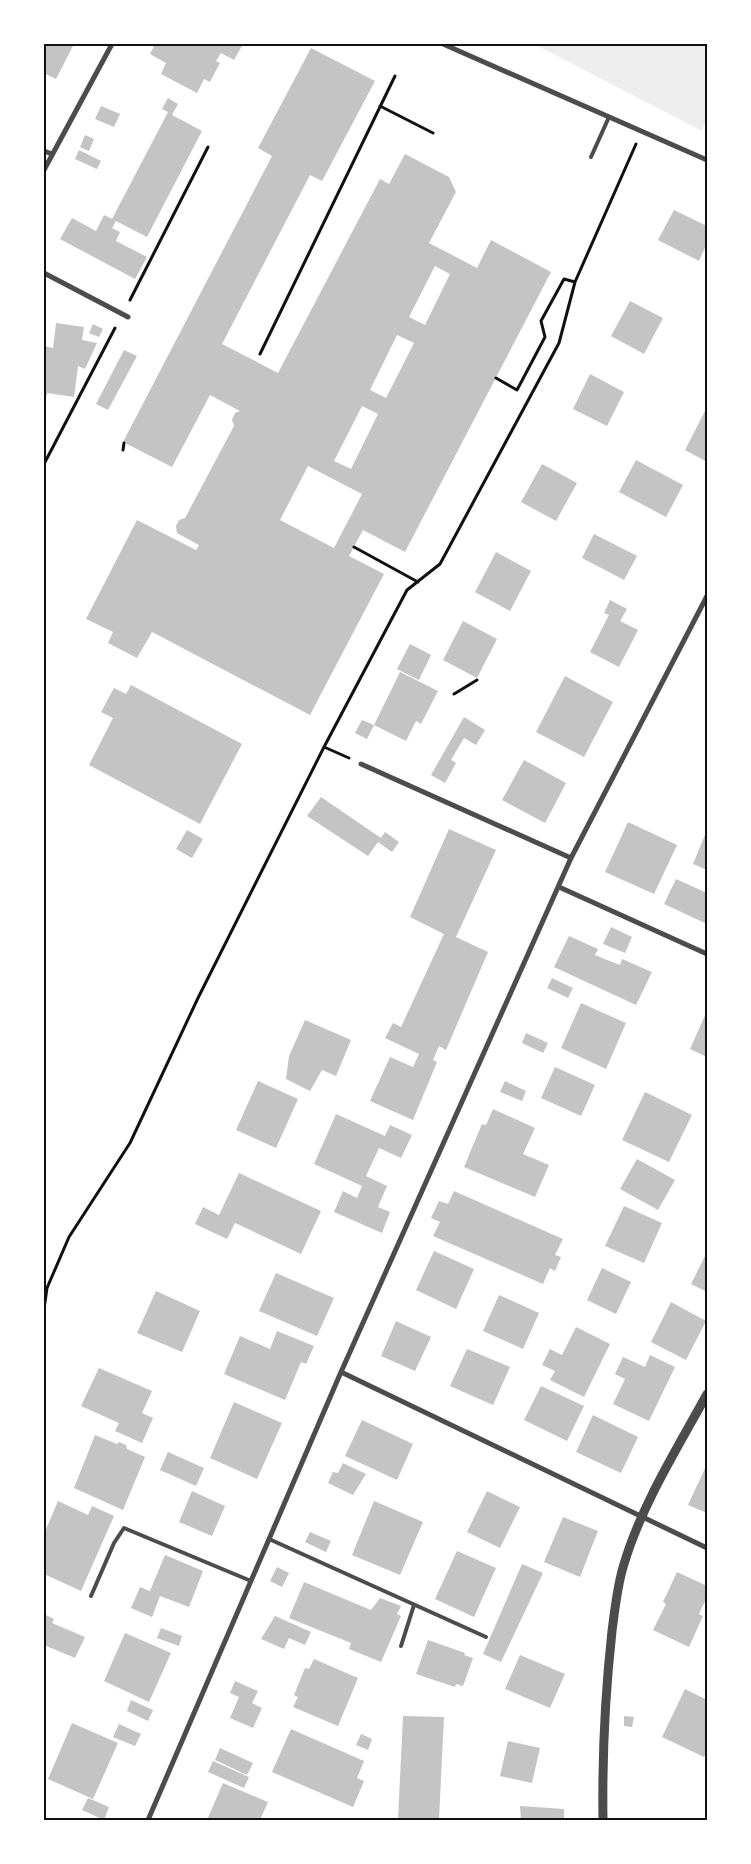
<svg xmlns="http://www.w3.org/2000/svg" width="751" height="1864" font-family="Rubik,sans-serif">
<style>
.green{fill:#eee}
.building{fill:#c4c4c4;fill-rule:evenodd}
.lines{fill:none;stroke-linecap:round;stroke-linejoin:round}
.path{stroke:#111;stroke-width:3}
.service{stroke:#4c4c4c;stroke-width:4}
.minor{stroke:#4c4c4c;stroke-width:5}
.tertiary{stroke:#4c4c4c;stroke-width:9}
.neatline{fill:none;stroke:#111;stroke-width:2}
</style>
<rect width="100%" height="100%" fill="#fff"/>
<path class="green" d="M534 44H707V117L702 131Z"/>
<path class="building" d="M44 44H74L56 79 44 73Z
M155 44H243L234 60 221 53 216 61 220 63 210 82 204 79 197 93 161 74 166 63 150 54Z
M311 48 375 81 322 181 310 175 222 344 278 373 380 179 389 184 405 154 449 177 456 192 429 243 477 268 491 240 551 272 405 552 363 530 349 556 384 574 310 715 152 632 137 658 108 643 113 632 86 619 137 520 196 550 199 545 177 533 176 526 179 520 185 518 234 426 232 420 235 413 240 411 210 395 172 467 123 442 272 156 258 148ZM435 266 450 274 425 325 409 317ZM397 335 414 343 386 398 370 390ZM362 406 378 414 351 469 334 461ZM308 466 362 494 334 548 280 520Z
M168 98 178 104 172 115 202 131 147 237 116 221 112 228 120 232 116 241 147 257 135 279 60 239 72 218 96 231 104 215 112 219 168 112 162 109Z
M101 106 120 114 114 127 95 119Z
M85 135 94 139 89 151 80 147Z
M79 150 101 161 97 169 75 159Z
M674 210 707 226V243L699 261 658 240Z
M630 301 663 318 644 354 611 336Z
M56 323 84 327 82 340 97 343 85 369 78 366 74 397 47 393 44 410V346L53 348Z
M93 324 103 329 99 337 89 333Z
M124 350 137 356 108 410 96 404Z
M590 374 624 392 607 426 573 409Z
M706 409H707V462L685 450Z
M636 460 683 485 666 517 619 492Z
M542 464 577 483 556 521 521 502Z
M594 534 637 556 624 580 582 558Z
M496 552 531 571 510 611 475 592Z
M610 600 627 609 620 621 638 630 619 667 590 652 609 615 604 613Z
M463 621 497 639 477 678 443 660Z
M410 644 431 655 419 680 397 669Z
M400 672 438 691 421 724 416 721 406 741 374 725Z
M565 676 613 702 584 757 536 732Z
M131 685 242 744 200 824 89 765 113 718 101 712 114 688 126 694Z
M464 717 485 730 476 745 464 738 451 760 456 763 445 783 431 775Z
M362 720 374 725 367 739 355 733Z
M524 760 566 783 545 823 502 800Z
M321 797 381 838 385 832 399 842 392 852 378 842 368 856 307 816Z
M628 822 677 845 654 894 605 872Z
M449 829 496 850 456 937 488 952 446 1050 439 1046 433 1060 437 1062 413 1120 370 1101 390 1057 413 1067 419 1054 385 1038 393 1023 401 1027 444 934 410 917Z
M187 830 203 839 192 858 176 849Z
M707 830V870L693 864Z
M676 879 707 893V924L664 904Z
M611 927 632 937 625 953 603 944Z
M569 936 598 949 595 955 607 960 620 965 622 959 652 972 636 1005 554 967Z
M552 978 573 988 568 998 547 988Z
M581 1003 626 1023 606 1069 561 1048Z
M707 1011V1057L690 1049Z
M305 1020 351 1040 336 1076 322 1070 310 1091 286 1079 289 1056Z
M526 1033 548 1043 543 1053 522 1043Z
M555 1067 595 1085 581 1116 541 1098Z
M258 1081 298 1099 276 1148 236 1130Z
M505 1081 526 1091 522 1101 500 1092Z
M645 1092 692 1115 669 1162 622 1140Z
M493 1109 535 1128 523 1154 549 1165 535 1197 464 1167 482 1124 486 1125Z
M336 1114 385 1136 390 1125 412 1135 401 1158 379 1148 366 1176 387 1186 378 1207 390 1212 382 1233 334 1212 343 1191 357 1198 362 1186 314 1164Z
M637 1159 675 1180 658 1210 620 1189Z
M239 1173 321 1211 301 1254 235 1223 227 1239 195 1224 203 1207 219 1215Z
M454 1191 563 1239 555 1255 561 1257 555 1271 550 1268 543 1284 433 1236 440 1222 431 1218 439 1201 448 1204Z
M624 1206 662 1223 644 1263 605 1246Z
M434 1251 474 1269 456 1309 416 1290Z
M707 1252V1292L691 1284Z
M602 1268 631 1282 616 1314 587 1300Z
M276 1273 334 1298 317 1336 259 1311Z
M156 1291 200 1311 182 1352 137 1333Z
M499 1295 539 1313 523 1349 483 1331Z
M671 1302 706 1321 686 1360 651 1342Z
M396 1321 431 1337 415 1371 381 1356Z
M576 1327 610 1344 584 1397 550 1380 555 1371 542 1365 550 1349 562 1355Z
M277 1331 314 1346 306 1364 301 1362 285 1400 224 1374 240 1336 270 1349Z
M467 1349 510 1367 493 1405 450 1386Z
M650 1355 675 1367 649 1421 613 1404 625 1379 615 1374 623 1357 645 1367Z
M99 1368 152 1391 142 1413 153 1418 142 1443 115 1431 119 1423 81 1406Z
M541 1386 584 1406 567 1441 524 1420Z
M234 1402 282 1423 257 1479 210 1458Z
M593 1415 638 1437 621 1473 576 1452Z
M362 1420 413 1444 397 1480 345 1456Z
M95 1435 117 1444 119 1442 126 1445 127 1449 145 1457 123 1510 74 1488Z
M168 1452 204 1468 196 1486 160 1470Z
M343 1463 366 1474 353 1495 328 1483 333 1472 338 1473Z
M707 1464V1513L688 1505Z
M192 1491 225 1506 212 1536 179 1522Z
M487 1491 520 1507 500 1548 467 1532Z
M58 1501 88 1515 92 1506 114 1516 81 1591 44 1574V1534Z
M374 1501 423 1522 400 1575 352 1555Z
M563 1517 598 1531 580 1577 544 1562Z
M310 1532 331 1541 326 1552 305 1542Z
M457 1551 496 1568 474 1617 435 1599Z
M165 1555 203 1571 189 1607 160 1596 152 1617 131 1608 140 1587 150 1591Z
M522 1564 543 1573 501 1662 483 1654Z
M277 1567 289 1573 282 1587 270 1581Z
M677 1572 707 1586V1597L699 1614 703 1616 689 1647 653 1630 666 1604 663 1602Z
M304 1582 371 1610 380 1598 401 1606 397 1614 401 1616 381 1662 349 1649 351 1643 289 1618Z
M44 1614 54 1619 52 1623 85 1637 75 1658 44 1645Z
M275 1616 311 1632 305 1645 289 1638 284 1649 261 1639Z
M161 1628 182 1636 179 1646 157 1638Z
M125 1633 171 1653 149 1702 104 1681Z
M428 1640 465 1653 464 1655 473 1658 463 1686 456 1684 455 1687 416 1674Z
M520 1655 565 1674 550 1708 505 1689Z
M314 1659 358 1678 338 1726 293 1707 298 1697 294 1695 305 1668 309 1669Z
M235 1681 258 1691 252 1703 262 1708 253 1728 230 1718 239 1697 230 1693Z
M685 1689 707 1700V1750L704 1757 662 1737Z
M131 1700 153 1710 148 1721 127 1711Z
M403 1716 444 1717 439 1820H398Z
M624 1716 634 1717 632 1727 624 1726Z
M72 1723 118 1743 93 1799 48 1779Z
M119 1724 141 1734 135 1746 113 1737Z
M291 1729 364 1761 357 1778 364 1781 353 1807 272 1772Z
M361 1734 372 1739 368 1750 356 1745Z
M508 1741 540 1748 532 1783 500 1776Z
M220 1748 253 1763 247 1775 215 1760Z
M213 1761 249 1777 244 1788 208 1772Z
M223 1783 268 1802 260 1820H207Z
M88 1798 109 1807 104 1820 82 1810Z
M520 1806 564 1809V1820H521Z"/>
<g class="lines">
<path class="path" d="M380 106 433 133
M130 300 208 147
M260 354 395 76
M496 378 517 390 545 337 541 321 564 279 575 282
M123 450 124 443
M44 464 115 328
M354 547 418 582
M454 694 477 680
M324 747 349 758
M44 1309 47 1288 69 1237 130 1143 198 998 324 747 407 590 440 564 559 343 575 282 636 144"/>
<path class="service" d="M591 157 609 117
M269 1539 486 1637
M91 1596 114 1543 124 1528 251 1581
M401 1646 414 1605"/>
<path class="minor" d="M443 44 707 160
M44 151 52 154
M44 170 112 44
M44 273 128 317
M361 764 571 858
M559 887 707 954
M341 1372 707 1548
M148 1820 341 1372 571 858 707 596"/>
<path class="tertiary" d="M603 1820C602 1756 605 1695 612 1631 615 1609 617 1586 624 1564 642 1504 677 1449 707 1394"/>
</g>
<rect width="751" height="1864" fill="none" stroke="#ffffff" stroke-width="90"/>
<rect x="45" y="45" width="661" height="1774" class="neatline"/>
</svg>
